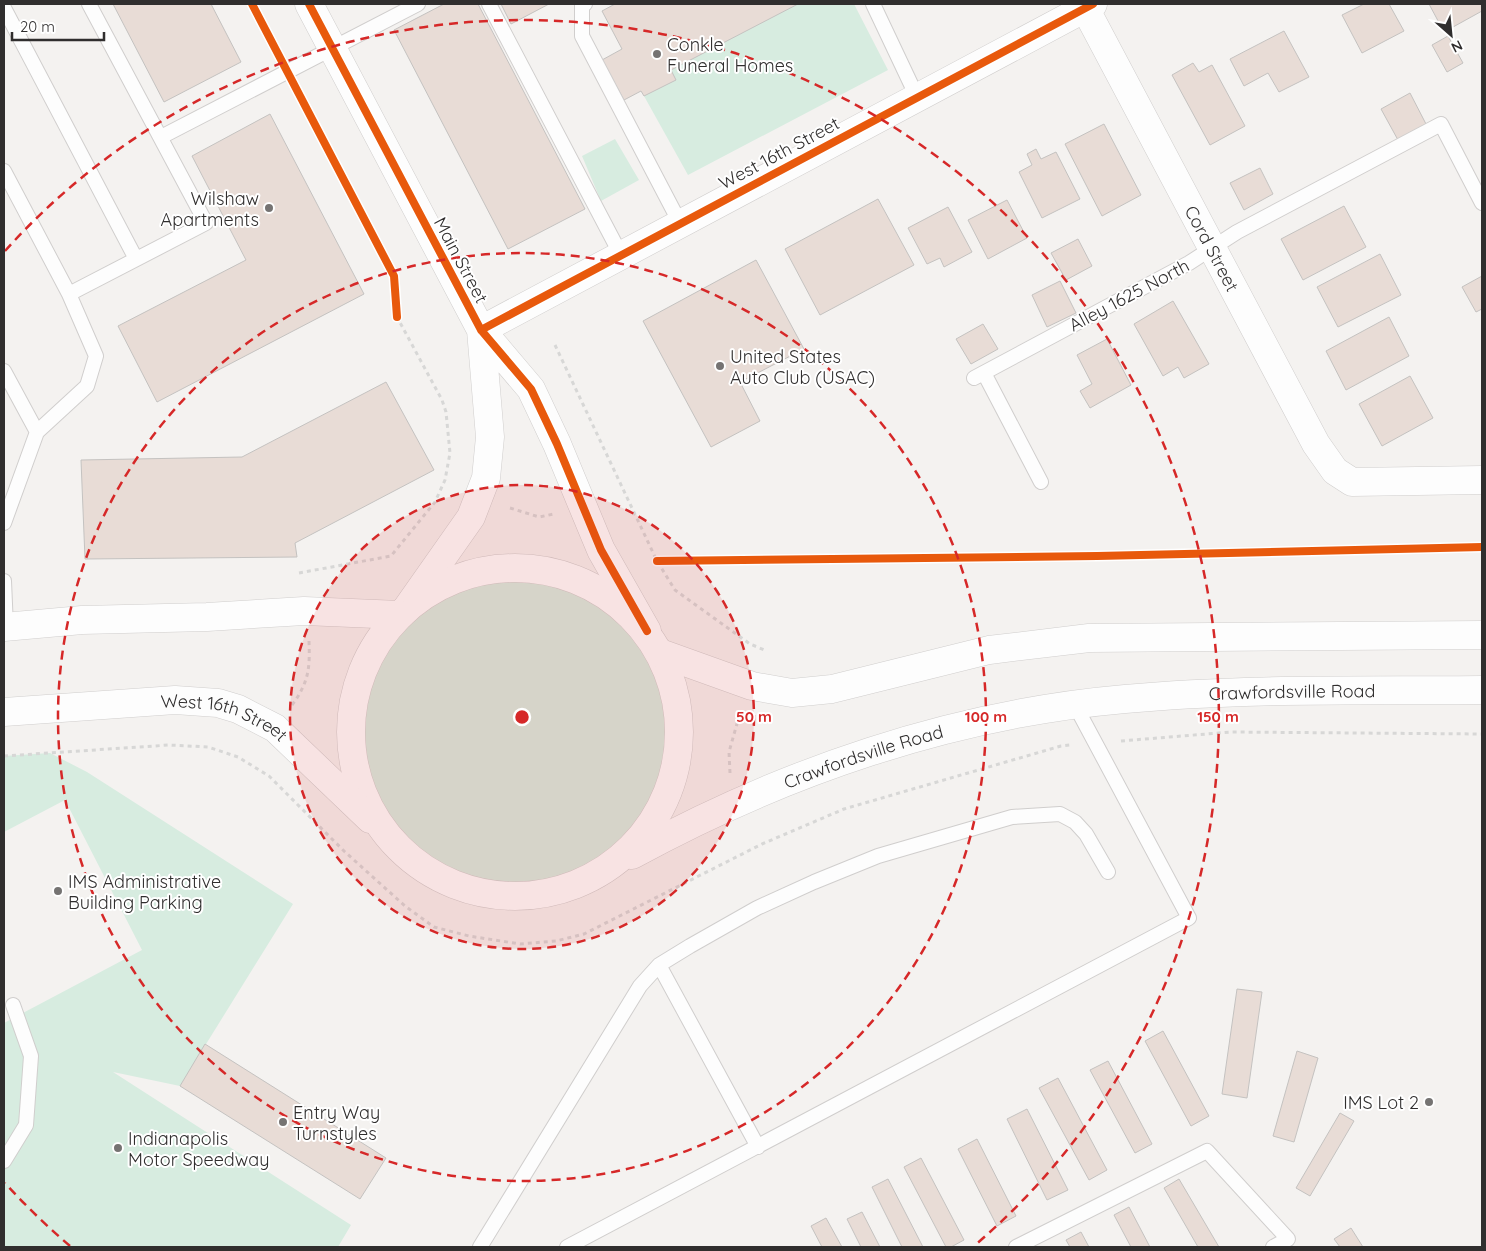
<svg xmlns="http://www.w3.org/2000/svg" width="1486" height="1251" font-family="Quicksand,sans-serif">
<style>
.green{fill:#d7ece0}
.building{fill:#e8dcd6;stroke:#c4c2c0}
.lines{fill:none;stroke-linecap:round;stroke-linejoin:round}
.lane-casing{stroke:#d0cecd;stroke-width:16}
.street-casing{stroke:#d0cecd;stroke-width:29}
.secondary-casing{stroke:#d0cecd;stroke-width:29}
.primary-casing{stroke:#d0cecd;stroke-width:29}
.path{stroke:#d7d7d6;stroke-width:3;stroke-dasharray:4 4;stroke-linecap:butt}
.lane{stroke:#fdfdfd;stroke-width:14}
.street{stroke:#fdfdfd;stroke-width:28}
.secondary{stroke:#fdfdfd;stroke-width:28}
.primary{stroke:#fdfdfd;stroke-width:28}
.cycleway-casing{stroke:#fff;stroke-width:11}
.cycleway{stroke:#e8590c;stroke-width:8}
.ring{fill:none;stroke:#d62828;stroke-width:2.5;stroke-dasharray:9 6}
.poi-dot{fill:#757372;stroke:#fff;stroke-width:2}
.labels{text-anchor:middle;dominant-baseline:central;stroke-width:4;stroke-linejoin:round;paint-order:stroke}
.poi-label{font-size:18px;fill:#302e2e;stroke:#fff;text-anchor:start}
.street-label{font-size:18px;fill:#302e2e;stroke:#fff}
.centre{fill:#d62828;stroke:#fff;stroke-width:2.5}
.ring-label{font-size:15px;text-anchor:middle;font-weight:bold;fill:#d62828;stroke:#fff;stroke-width:4;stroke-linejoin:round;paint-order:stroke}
</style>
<rect width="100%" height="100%" fill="#f4f2f0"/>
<path class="green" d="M797 4H854L888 70 688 175 644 96 675 80 671 70Z
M615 139 639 180 601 201 582 156Z
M351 732a164 164 0 1 1 328 0a164 164 0 1 1-328 0Z
M50 753 87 772 293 904 180 1086 113 1072 351 1225 338 1247H4V1023L142 950 65 800 4 832V756Z"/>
<path class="building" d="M113 4H211L241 62 164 102Z
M444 4H478L585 209 508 249 394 30Z
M501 4H549L511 24Z
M615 4H798L671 70 676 80 644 96 641 91 624 100 602 60 622 49 602 11Z
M1364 4H1389L1404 31 1362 53 1342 15Z
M1429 4H1482V11L1444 32Z
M1284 31 1309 77 1279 92 1268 73 1244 86 1230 59Z
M1448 36 1463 63 1447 72 1432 45Z
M1193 63 1199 72 1212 65 1245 126 1210 145 1172 75Z
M1410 93 1426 124 1398 140 1381 109Z
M270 114 364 294 157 402 118 326 246 260 192 156Z
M1104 124 1141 195 1102 216 1065 144Z
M1036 149 1041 159 1056 152 1080 199 1042 218 1019 172 1032 165 1027 154Z
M1260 168 1273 194 1244 210 1230 183Z
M878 199 914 265 820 315 785 249Z
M1007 200 1027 238 988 259 968 220Z
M1344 206 1366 247 1303 280 1281 239Z
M948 207 972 252 944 267 940 258 927 264 908 228Z
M1078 239 1092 266 1066 280 1051 253Z
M1380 254 1401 295 1338 327 1317 287Z
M756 260 804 349 740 382 760 421 711 447 643 321Z
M1482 276V309L1476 312 1462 287Z
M1060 281 1076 313 1047 327 1032 295Z
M1173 301 1209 364 1184 378 1178 367 1163 376 1134 324Z
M1389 317 1409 356 1346 390 1326 351Z
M983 324 998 349 971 364 956 339Z
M1107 339 1131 385 1090 408 1080 391 1092 384 1077 355Z
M1410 376 1433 418 1382 446 1359 404Z
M386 382 434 470 295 543 297 557 85 559 81 460 242 457Z
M1237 989 1262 992 1247 1098 1222 1094Z
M1163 1031 1209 1116 1191 1126 1145 1041Z
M205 1044 386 1158 360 1199 180 1086Z
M1297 1051 1318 1058 1294 1142 1273 1136Z
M1108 1061 1152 1144 1135 1153 1090 1070Z
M1058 1078 1107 1170 1089 1180 1039 1088Z
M1027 1109 1068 1190 1047 1200 1007 1119Z
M1340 1113 1354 1121 1310 1196 1296 1188Z
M977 1139 1016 1216 997 1226 958 1149Z
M921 1158 964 1240 951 1247H946L904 1167Z
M888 1179 923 1247H902L872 1187Z
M1179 1179 1219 1247H1198L1164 1188Z
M1129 1207 1150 1247H1131L1114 1215Z
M862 1212 880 1247H861L847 1219Z
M826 1218 842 1247H822L811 1226Z
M1351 1228 1363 1247H1340L1334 1239Z
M1081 1232 1089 1247H1070L1066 1240Z"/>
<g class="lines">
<defs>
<path id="lane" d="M489 4 621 255
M585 4 582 5V36L680 223
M873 4 917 97
M4 8 136 259
M161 137 418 4
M4 171 69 294 206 223 89 4
M4 371 37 432
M984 373 1041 482
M974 378 1189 263 1237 232 1441 124 1482 203
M4 523 37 432 87 386 96 356 69 294
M4 581 6 627
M659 965 758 1147
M4 1161 26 1125 31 1056 13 1005
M480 1247 640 986 659 965 690 946 757 908 814 882 878 856 1012 817 1060 814 1075 822 1086 834 1108 872
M567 1247 1189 918 1075 705
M1016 1247 1207 1151 1288 1239 1273 1247"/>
<g id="street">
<path id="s1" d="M1085 8 1316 444 1335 471 1352 482 1482 480"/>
</g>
<path id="secondary" d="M309 4 481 330 531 389 557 444 601 550 647 631
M481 330 1093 4
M407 608 471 517 486 478 490 437 481 330"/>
<g id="primary">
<circle cx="515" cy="732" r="164"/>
<path d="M4 627 82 620 207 617 304 611 400 615"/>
<path d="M660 653 752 686 792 693 832 689 989 650 1089 638 1482 635"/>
<path id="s2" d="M4 712 175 700 218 703 238 709 275 728 370 819"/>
<path id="s3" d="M632 855C784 772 952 714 1125 699 1244 688 1363 691 1482 690"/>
</g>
</defs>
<use href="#lane" class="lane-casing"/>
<use href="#street" class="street-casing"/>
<use href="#secondary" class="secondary-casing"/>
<use href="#primary" class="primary-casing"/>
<path class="path" d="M555 345 657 561 675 590 750 644 767 651
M510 508 539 517 554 514
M299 573 391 556 435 502 445 480 450 453 446 412 442 400 397 317
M292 705C309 682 310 668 309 641
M1121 741 1231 732 1482 734
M4 756 169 745 208 747 238 757 269 776 344 851 405 906 434 927 469 936 520 944 556 941 584 934 762 844 844 809 1061 746 1070 745
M730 773 729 752 740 713"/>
<use href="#lane" class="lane"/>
<use href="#street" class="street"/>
<use href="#secondary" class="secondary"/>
<use href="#primary" class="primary"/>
<defs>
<path id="cycleway" d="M252 4 394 276 397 317
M309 4 481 330 531 389 557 444 601 550 647 631
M481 330 1093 4
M657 561 1097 556 1482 547"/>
</defs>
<use href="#cycleway" class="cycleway-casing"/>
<use href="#cycleway" class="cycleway"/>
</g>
<circle cx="522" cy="717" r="232" fill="#d62828" fill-opacity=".12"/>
<g class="ring">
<circle cx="522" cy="717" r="232"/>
<circle cx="522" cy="717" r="464"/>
<path d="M70 1246A696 696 0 0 1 5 1183M5 251A696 696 0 1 1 974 1246"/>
</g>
<g class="poi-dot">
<circle cx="657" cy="54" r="5"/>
<circle cx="269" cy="208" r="5"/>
<circle cx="720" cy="366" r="5"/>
<circle cx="58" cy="891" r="5"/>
<circle cx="1429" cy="1102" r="5"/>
<circle cx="283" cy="1122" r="5"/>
<circle cx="118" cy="1148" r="5"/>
</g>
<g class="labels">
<g class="poi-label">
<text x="667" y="44">Conkle<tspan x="667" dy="21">Funeral Homes</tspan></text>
<text x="259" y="198" text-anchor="end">Wilshaw<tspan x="259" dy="21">Apartments</tspan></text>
<text x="730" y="356">United States<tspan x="730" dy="21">Auto Club (USAC)</tspan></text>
<text x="68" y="881">IMS Administrative<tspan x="68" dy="21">Building Parking</tspan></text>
<text x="1419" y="1102" text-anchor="end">IMS Lot 2</text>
<text x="293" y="1112">Entry Way<tspan x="293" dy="21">Turnstyles</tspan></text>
<text x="128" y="1138">Indianapolis<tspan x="128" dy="21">Motor Speedway</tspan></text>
</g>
<g class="street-label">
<text transform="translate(779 153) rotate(-28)">West 16th Street</text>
<text stroke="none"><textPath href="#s1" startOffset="272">Cord Street</textPath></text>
<text transform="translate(461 260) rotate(62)">Main Street</text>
<text transform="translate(1129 295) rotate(-28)">Alley 1625 North</text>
<text stroke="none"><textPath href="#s3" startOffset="688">Crawfordsville Road</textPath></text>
<text stroke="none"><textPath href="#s2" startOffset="224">West 16th Street</textPath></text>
<text stroke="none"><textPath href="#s3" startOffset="252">Crawfordsville Road</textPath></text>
</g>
</g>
<circle cx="522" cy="717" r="8" class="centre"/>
<g class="ring-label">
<text x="754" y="722">50 m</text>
<text x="986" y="722">100 m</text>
<text x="1218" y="722">150 m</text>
</g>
<rect width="1486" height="1251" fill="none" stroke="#302e2e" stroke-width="10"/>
<g transform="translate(1451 35) rotate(153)" stroke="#ffffff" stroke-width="4" paint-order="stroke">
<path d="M0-4L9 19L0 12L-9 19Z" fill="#302e2e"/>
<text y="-8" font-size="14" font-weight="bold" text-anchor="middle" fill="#302e2e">N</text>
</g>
<path d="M12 32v8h92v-8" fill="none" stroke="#302e2e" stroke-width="2.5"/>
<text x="20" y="32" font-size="15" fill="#302e2e" stroke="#ffffff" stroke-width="4" paint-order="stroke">20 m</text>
</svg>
